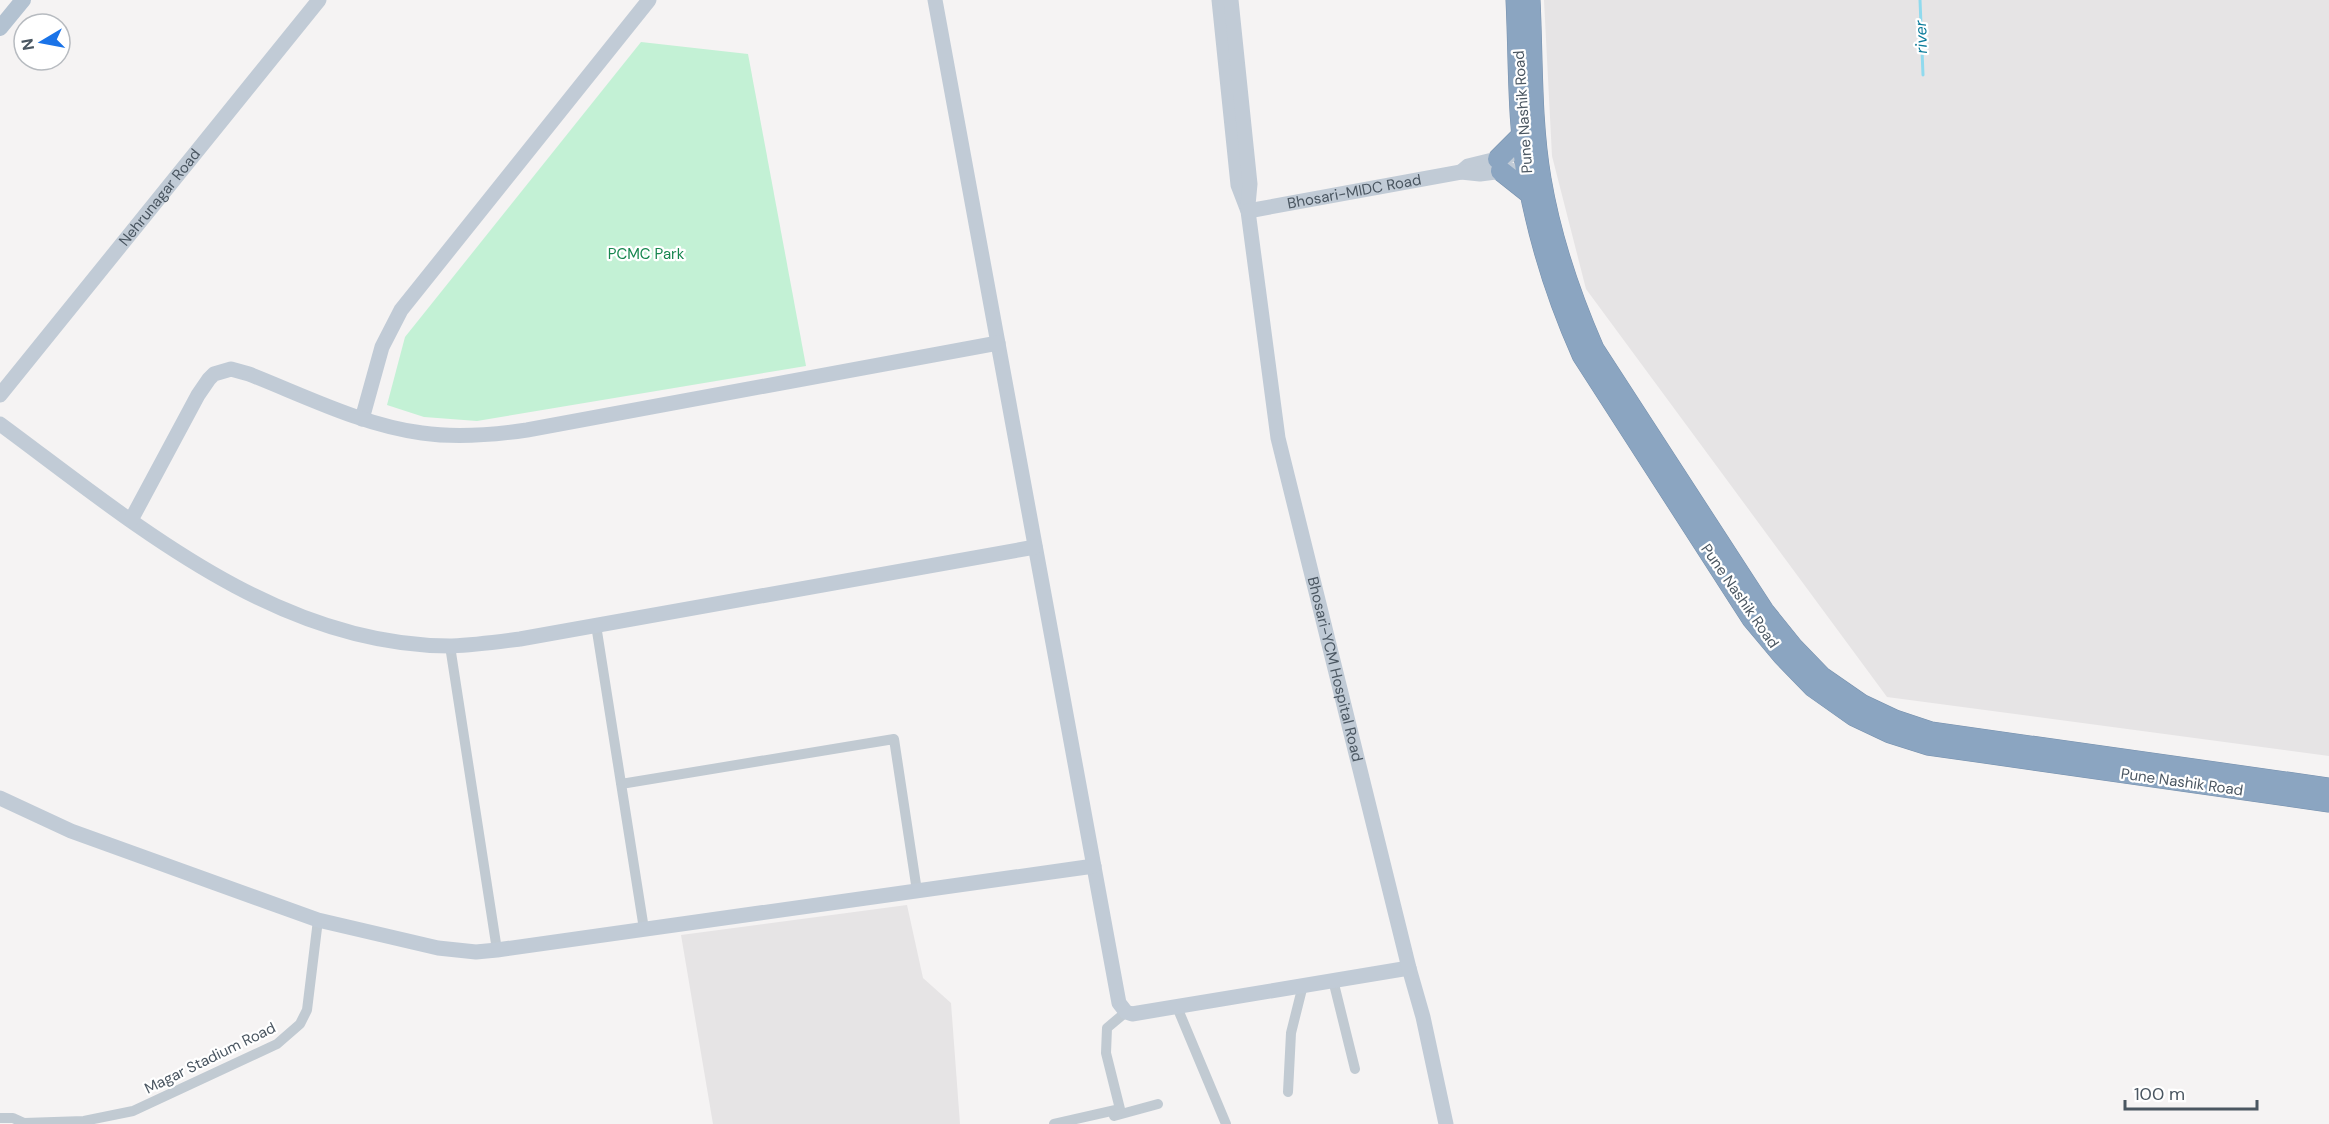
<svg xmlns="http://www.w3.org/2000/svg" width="2329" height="1124" font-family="'DM Sans',sans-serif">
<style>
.education{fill:#e6e4e5}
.green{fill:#c3f1d5}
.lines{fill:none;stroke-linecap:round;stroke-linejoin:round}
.stream{stroke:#90daee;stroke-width:3}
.highway-casing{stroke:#7690ad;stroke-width:21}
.street{stroke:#c1cad2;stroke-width:10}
.secondary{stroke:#c1cbd6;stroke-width:15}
.primary{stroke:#b3c2d1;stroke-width:16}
.highway{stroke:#8ba5c1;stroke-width:20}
.labels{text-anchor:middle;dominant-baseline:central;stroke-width:4.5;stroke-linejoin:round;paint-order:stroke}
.street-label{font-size:15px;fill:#4a5661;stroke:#fff}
.park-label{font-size:15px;fill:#17864f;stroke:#fff}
.water-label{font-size:16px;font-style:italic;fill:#0c7c9b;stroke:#fff}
</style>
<rect width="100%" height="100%" fill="#f5f3f3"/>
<path class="education" d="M1544 0H2329V756L1887 697 1586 289 1552 156Z
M907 905 923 978 951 1003 960 1124H713L681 935Z"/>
<path class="green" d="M641 42 748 54 806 366 477 421 424 417 387 405 405 337Z"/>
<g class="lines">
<path class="stream" d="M1920 0 1923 75"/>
<defs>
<path id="highway" d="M1516 0C1519 60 1517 123 1528 182 1539 242 1557 299 1582 355L1752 619 1783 656 1813 687 1854 716 1890 733 1928 745 2329 802
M1530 0C1533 59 1531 120 1541 179 1551 238 1570 294 1594 349L1764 611 1793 647 1822 677 1861 704 1895 720 1931 732 2329 788
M1498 159 1522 135
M1501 171 1530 194"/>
</defs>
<use href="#highway" class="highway-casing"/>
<path class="street" d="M596 625 644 929
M450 646 497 950
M621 784 894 739 917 891
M1333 980 1355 1069
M1177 1007 1226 1124
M1288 1092 1291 1033 1303 985
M1114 1116 1158 1104
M0 1118H13L24 1123 84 1121 133 1111 277 1044 300 1024 307 1010 318 920
M1054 1124 1120 1109 1106 1053 1107 1028 1126 1012"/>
<g class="secondary">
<path d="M935 0 1119 1003 1126 1012 1132 1014 1409 968"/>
<path id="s1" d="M1219 0 1238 185 1248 211 1278 438 1409 968 1423 1017 1446 1124"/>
<path d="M1231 0 1250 184 1248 205"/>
<path d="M1461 172 1468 166 1509 156"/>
<path id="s2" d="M1248 211 1461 172 1480 174 1511 170"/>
<path id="s3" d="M0 395 319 0"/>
<path d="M362 419 382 347 401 310 649 0"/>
<path d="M0 424C133 522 277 647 452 646 475 645 497 642 520 639L1035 547"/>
<path d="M131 520 198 395 209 379 214 374 231 369 249 374C305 396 362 425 422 433 457 438 493 435 527 430L998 343"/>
<path d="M0 798 71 831 318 920 438 948 476 952 497 950 1094 866"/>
</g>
<path class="primary" d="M0 28 23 0"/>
<use href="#highway" class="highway"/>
</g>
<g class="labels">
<g class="street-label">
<text transform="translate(1523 112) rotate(-94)">Pune Nashik Road</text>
<text stroke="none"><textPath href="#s2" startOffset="108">Bhosari-MIDC Road</textPath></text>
<text stroke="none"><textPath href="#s3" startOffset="254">Nehrunagar Road</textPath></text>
<text transform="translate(1740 596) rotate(55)">Pune Nashik Road</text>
<text stroke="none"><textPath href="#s1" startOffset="681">Bhosari-YCM Hospital Road</textPath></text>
<text transform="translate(2182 782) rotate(8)">Pune Nashik Road</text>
<text transform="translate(210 1058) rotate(-26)">Magar Stadium Road</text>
</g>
<g class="park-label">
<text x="646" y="254">PCMC Park</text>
</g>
<g class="water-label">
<text transform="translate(1921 37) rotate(-92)">river</text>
</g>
</g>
<g transform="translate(42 42) rotate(260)"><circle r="28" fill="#ffffff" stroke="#b7bbc0" stroke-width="1.5"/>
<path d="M0-4.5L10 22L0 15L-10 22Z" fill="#1a73e8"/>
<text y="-9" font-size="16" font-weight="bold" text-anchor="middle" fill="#4a5661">N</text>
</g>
<path d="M2125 1100v9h132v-9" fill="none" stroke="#4a5661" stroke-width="3"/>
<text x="2134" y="1100" font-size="18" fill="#4a5661" stroke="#ffffff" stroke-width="4.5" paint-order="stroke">100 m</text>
</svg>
